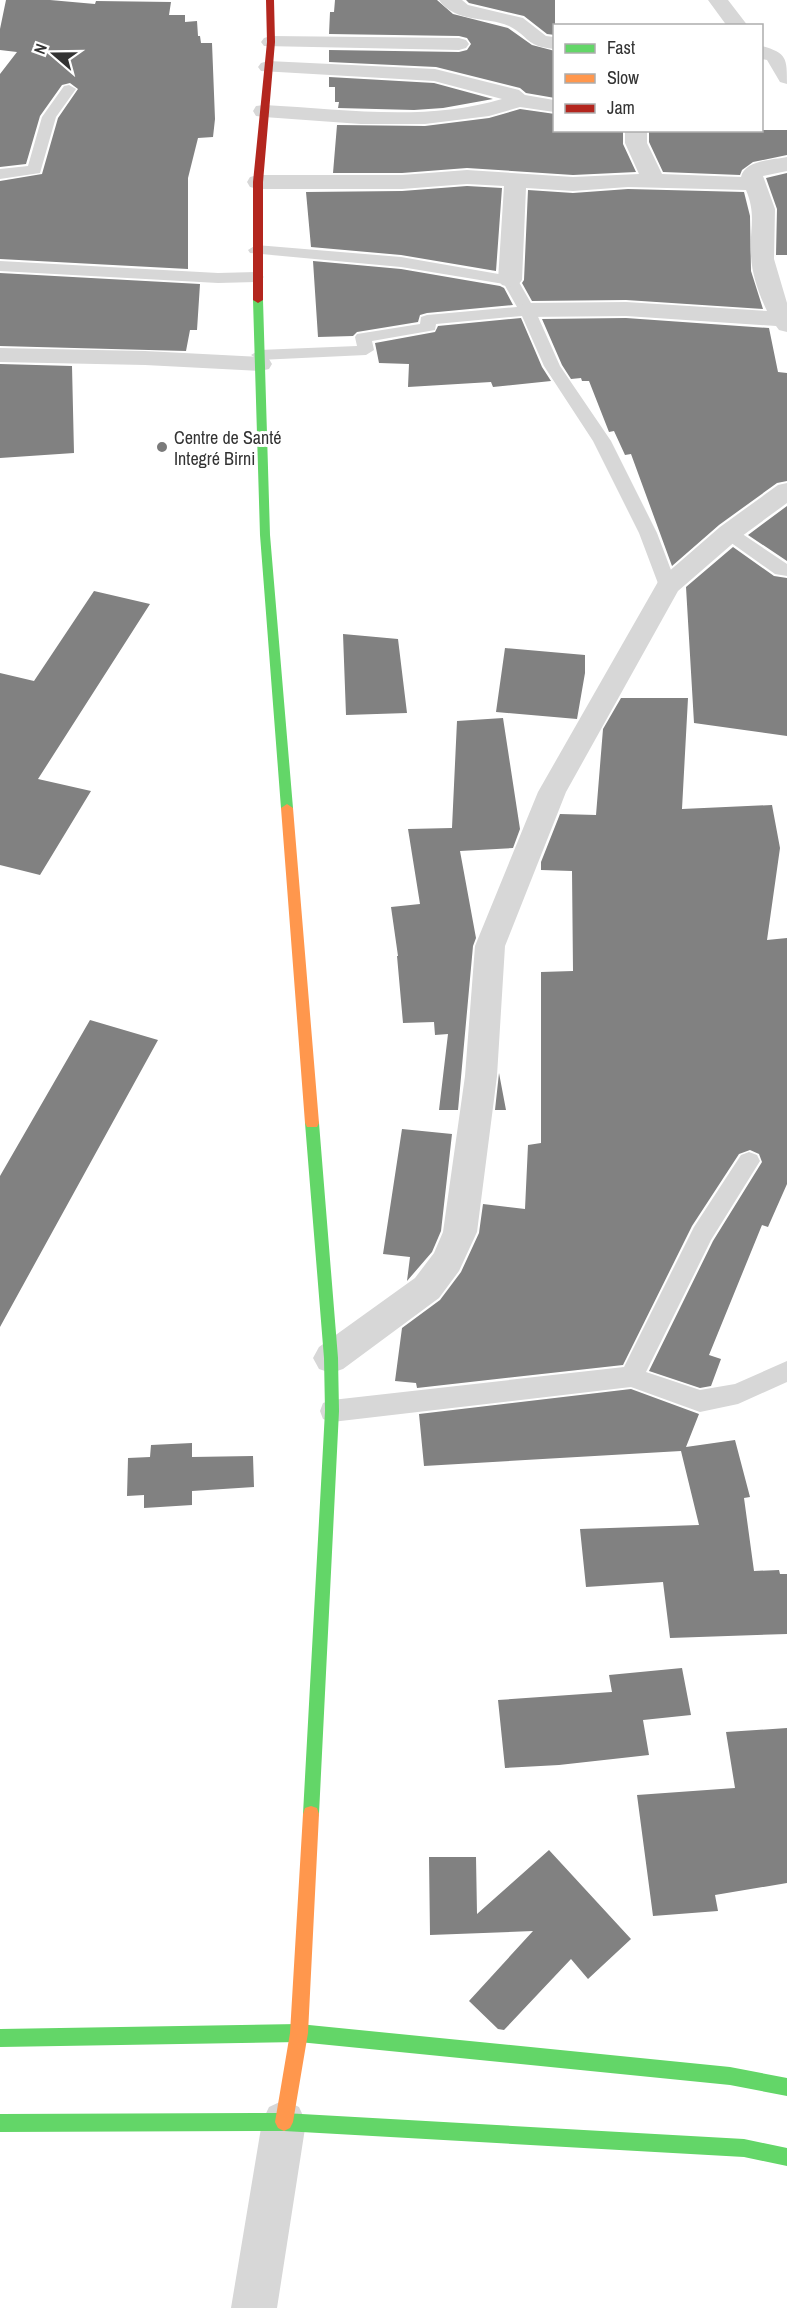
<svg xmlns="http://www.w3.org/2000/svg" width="787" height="2308" font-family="'Archivo Narrow',sans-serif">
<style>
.building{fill:#818181}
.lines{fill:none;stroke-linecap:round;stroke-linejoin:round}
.lane{fill:#d7d7d7;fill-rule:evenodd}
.street{fill:#d7d7d7;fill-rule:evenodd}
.fast{fill:#63d668;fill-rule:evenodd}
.slow{fill:#ff974d;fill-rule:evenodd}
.jam{fill:#b3261e;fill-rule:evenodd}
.poi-dot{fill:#7a7a7a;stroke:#fff;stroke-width:2}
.labels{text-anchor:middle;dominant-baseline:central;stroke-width:6;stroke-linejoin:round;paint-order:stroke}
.far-poi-label{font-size:18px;fill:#333;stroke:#fff;text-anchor:start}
</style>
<rect width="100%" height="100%" fill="#fff"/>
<path class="building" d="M6 0H50L95 4 96 1 171 2 169 15H185V22L197 21 198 36H200L201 43H212L215 119 213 137 198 138 188 178V269L0 259V181L42 174 58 118 78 89 70 83 62 85 40 116 26 164 0 167V74L17 52 0 50V29Z
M335 0H437L453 14 508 28 532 45 555 51V98L526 93 520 88 436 67 329 62V50L459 52 467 50 471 44 467 38 459 36 329 34 330 12H334Z
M466 0H555V35L547 34 524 16 469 3Z
M329 77 434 83 493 99 443 108 414 110 338 108 339 102H335V87H329Z
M520 109 555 114V130H623V144L636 172 573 175 467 168 402 173H333L337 125 425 126 489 118Z
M649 130H787V155L753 162 742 170 740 175 663 172 649 142Z
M787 173V255H776L777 209 766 178Z
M467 186 502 188 496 271 401 255 311 247 306 192 402 191Z
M628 189 744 192 750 216 751 271 763 309 626 300 532 301 522 283 524 280 528 190 573 193Z
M313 261 401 269 500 286 504 288 513 305 427 313 420 315 418 322 357 332 353 336 318 337Z
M0 273 200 284 197 330H190L186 351 0 346Z
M521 318 542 367 551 381 493 387 491 382 408 387 409 364 379 363 375 343 435 332 438 326Z
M626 318 769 328 778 372 787 373V481L777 483 719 525 672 566 631 454 625 455 614 431 609 432 589 381H582L581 378 571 379 562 365 542 319Z
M0 364 72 366 74 453 0 458Z
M787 506V561L748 535Z
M733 547 774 576 787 578V736L694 723 686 587Z
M94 591 150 604 38 779 91 791 40 875 0 865V673L34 681Z
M343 634 398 639 407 713 346 715Z
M505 648 585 655V673L577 719 496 712Z
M621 698H688L682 809 772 805 780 848 767 940 787 938V1184L768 1227 762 1225 709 1355 721 1359 711 1386 700 1388 649 1371 713 1241 762 1162 759 1154 750 1150 739 1154 692 1226 623 1365 417 1388 416 1383 395 1381 402 1328 440 1300 461 1272 479 1233 483 1204 525 1209 528 1145 541 1143V972L573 971 572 871 541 870V862L560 814 596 815 603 729Z
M503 718 520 829 513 848 460 851 476 938 473 946 458 1110H439L448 1034 435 1035 434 1022 403 1023 397 956H398L391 907 420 904 408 829 452 828 457 721Z
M90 1020 158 1040 0 1327V1176Z
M499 1073 506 1110H495Z
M402 1129 452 1134 441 1231 432 1252 407 1281 410 1257 383 1254Z
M631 1389 699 1414 686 1447 735 1440 750 1497 744 1498 754 1571 779 1570 780 1574H787V1634L670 1638 663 1582 586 1587 580 1529 699 1525 681 1451 424 1466 419 1414Z
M192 1443V1457L253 1456 254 1487 192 1491V1505L144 1508V1495L127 1496 128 1458 150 1457 151 1445Z
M682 1668 691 1715 643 1720 649 1755 559 1765 505 1768 498 1700 612 1692 609 1675Z
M787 1728V1883L715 1895 718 1911 653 1916 637 1795 735 1788 726 1732Z
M549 1850 631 1939 588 1979 571 1959 504 2030 498 2029 469 2001 533 1931 430 1935 429 1857H476L477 1914Z"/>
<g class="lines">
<path class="lane" d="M69 85 76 89 56 117 40 173 0 179V169L28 166 42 117 64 86Z
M256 245 401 257 516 277 535 310 560 366 611 441 657 533 677 586 674 590H662L659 586 639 533 593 441 544 366 522 316 436 324 435 330 372 341 374 350 366 355 259 360 251 355 259 350 357 346 355 337 357 334 420 324 421 317 427 315 517 307 504 284 401 267 250 253 248 250Z
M0 261 218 273 256 272 264 277 256 282 218 283 0 271Z
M729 527 735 529 787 564V576L775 574 723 537 720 533 723 529Z
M749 1152 757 1155 760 1161 711 1240 646 1372 700 1390 735 1384 787 1361V1382L738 1404 700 1412 631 1387 332 1422 323 1419 320 1411 323 1403 332 1400 624 1367 694 1227 741 1155Z"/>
<path class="street" d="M439 0H462L468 5 523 18 546 36 554 37V49C525 46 530 37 509 26 486 16 455 23 439 0Z
M708 0H728L748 26H727Z
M271 36 459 38 466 40 469 44 466 48 459 50 264 46 261 42 264 38Z
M762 46C787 53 787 58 787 84L780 82 767 60 762 59Z
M268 61 435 69 519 90 525 95 554 100V112L520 107 489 116 425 124H361L264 117 256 116 253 111 256 106 264 105C343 109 425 122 502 99L434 81 261 71 258 67 261 63Z
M625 130H647V143L662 174 741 177C745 160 773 160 787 157V171L763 176 775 209 774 259 787 303V332L779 330 776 326 626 316 527 317 519 315 515 310 519 305 527 303 626 302 767 311C759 294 752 275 751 256 749 230 757 216 746 190L628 187 573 191 526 188 522 280 518 285 510 287 502 285 498 280 504 186 467 184 402 189H258L250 187 247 182 250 177 258 175H402L467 170 573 177 639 174 625 143Z
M0 348 145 351 260 357 269 359 272 364 269 369 260 371 145 365 0 362Z
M787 483V503L738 539 678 591 566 792 505 946 497 1076 477 1232 459 1271 439 1298 343 1369 331 1373 319 1369 313 1358 319 1347 415 1278 434 1253 443 1232 465 1076 475 946 538 792 659 580 720 527 778 485Z
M284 2100 299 2107 306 2122 277 2308H231L262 2122 269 2107Z"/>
<path class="fast" d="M258 297 263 300 270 535 293 808 287 812 281 808 260 535 253 300Z
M312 1118 317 1119 319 1123 338 1358 339 1411 319 1814 317 1820 311 1822 305 1820 303 1814 325 1411 324 1358 305 1123 307 1119Z
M299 2024 730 2067 787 2078V2096L730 2085 299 2042 0 2047V2029Z
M284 2113 744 2139 787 2148V2166L744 2157 284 2131 0 2132V2114Z"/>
<path class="slow" d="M287 804 293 808 319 1123 317 1127H307L305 1123 281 808Z
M311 1806 317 1808 319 1814 308 2033 293 2122 290 2128 284 2131 278 2128 275 2122 290 2033 303 1814 305 1808Z"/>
<path class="jam" d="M266 0H274L275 42 263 182V300L258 303 253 300V182L267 42Z"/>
</g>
<circle class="poi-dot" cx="162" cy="447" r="6"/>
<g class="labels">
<g class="far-poi-label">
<text x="174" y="437">Centre de Santé<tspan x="174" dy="21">Integré Birni</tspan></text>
</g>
</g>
<rect x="553" y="24" width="210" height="108" fill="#ffffff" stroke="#adadad" stroke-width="1.5"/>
<rect x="565" y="44" width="30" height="9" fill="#63d668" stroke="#adadad" stroke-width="1.5"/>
<text x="607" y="54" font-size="18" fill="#333333">Fast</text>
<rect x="565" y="74" width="30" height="9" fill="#ff974d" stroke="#adadad" stroke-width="1.5"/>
<text x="607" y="84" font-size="18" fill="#333333">Slow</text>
<rect x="565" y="104" width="30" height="9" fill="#b3261e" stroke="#adadad" stroke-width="1.5"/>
<text x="607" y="114" font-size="18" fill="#333333">Jam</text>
<g transform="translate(54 54) rotate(290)" stroke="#ffffff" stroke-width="4.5" paint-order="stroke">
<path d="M0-4.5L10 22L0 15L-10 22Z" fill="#333333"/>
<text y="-9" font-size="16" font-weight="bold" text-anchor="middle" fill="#333333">N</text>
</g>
</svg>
